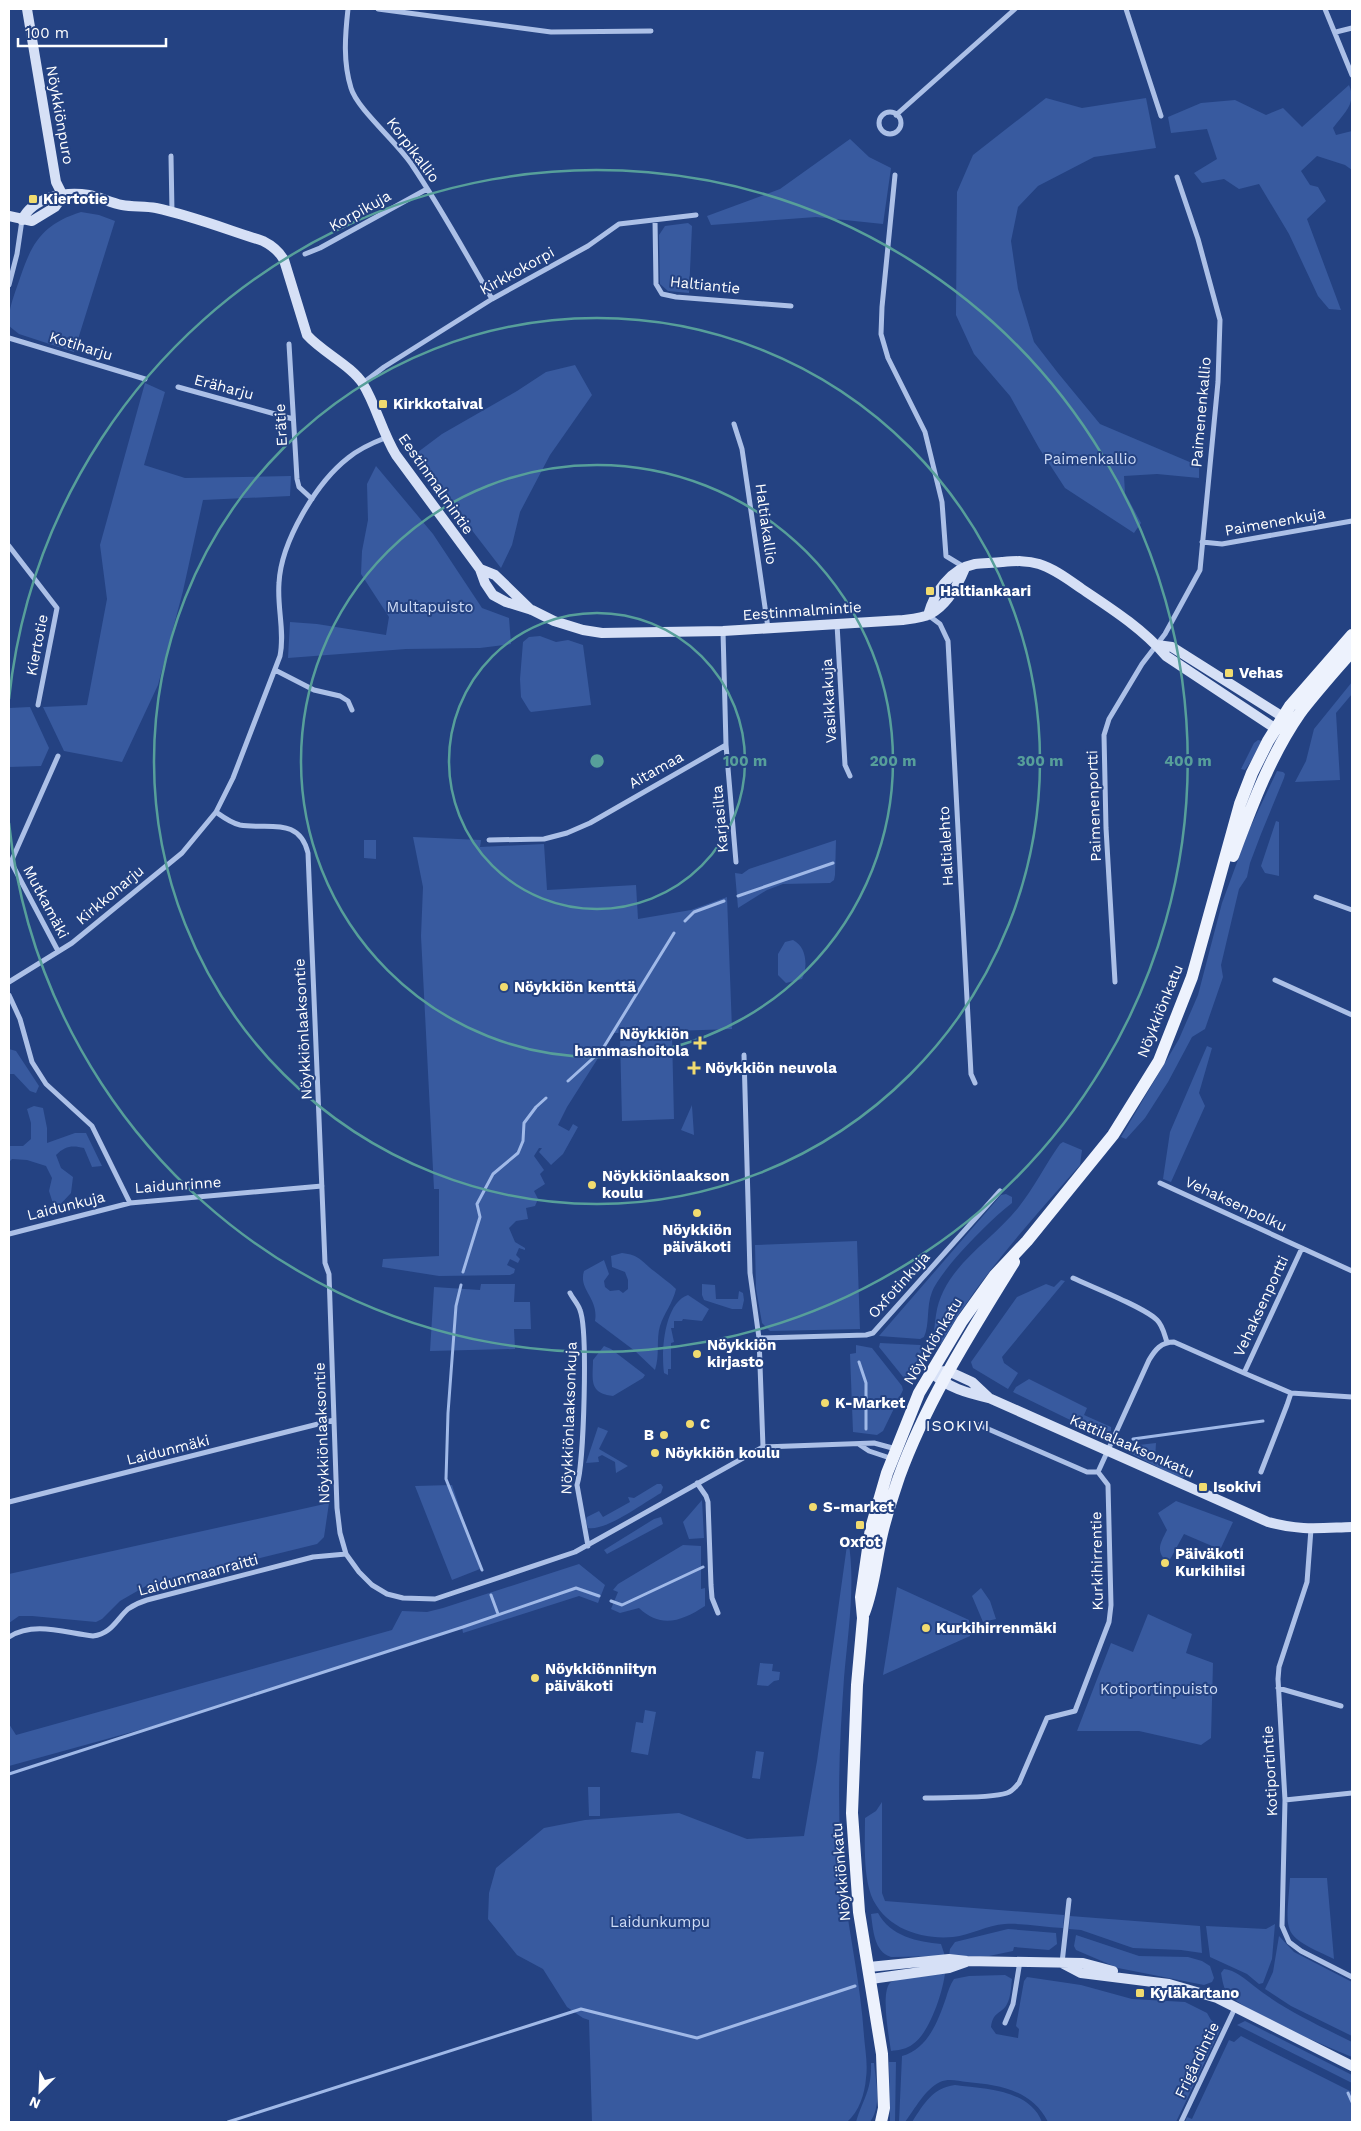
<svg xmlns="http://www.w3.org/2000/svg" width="1361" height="2131" font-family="'Work Sans',sans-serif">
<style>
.green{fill:#385a9f}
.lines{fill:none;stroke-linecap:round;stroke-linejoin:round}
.stream{stroke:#a0b9e8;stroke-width:3}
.street{stroke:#acc0e7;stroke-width:5}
.secondary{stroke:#d6e0f6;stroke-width:10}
.primary{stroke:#edf2fd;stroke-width:12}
.ring{fill:none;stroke:#579f9a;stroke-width:2.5}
.poi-dot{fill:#f1db6f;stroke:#244282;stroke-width:2}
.labels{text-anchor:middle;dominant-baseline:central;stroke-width:4;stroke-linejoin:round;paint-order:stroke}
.street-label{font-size:15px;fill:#fff;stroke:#244282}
.poi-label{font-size:15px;font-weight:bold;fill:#fff;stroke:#244282;text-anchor:start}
.park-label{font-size:15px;fill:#cfdcf6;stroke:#244282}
.neighbourhood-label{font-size:16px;letter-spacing:1px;fill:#fff;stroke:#244282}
.centre{fill:#579f9a;stroke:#244282;stroke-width:2.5}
.ring-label{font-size:15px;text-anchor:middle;font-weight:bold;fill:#579f9a;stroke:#244282;stroke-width:4;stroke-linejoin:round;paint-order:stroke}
</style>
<rect width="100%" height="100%" fill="#244282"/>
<path class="green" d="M1349 85C1357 104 1344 113 1333 128L1336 135 1352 131V170L1345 165 1317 156 1301 171 1310 185 1318 187 1326 201 1307 219 1341 310 1329 309 1318 296 1289 234 1259 184 1239 189 1224 179 1202 183 1194 173 1217 159 1207 129 1171 133 1168 117 1201 103 1235 100 1266 115 1283 108 1302 127Z
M1046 98 1082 108 1146 98 1156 148 1094 157 1038 186 1018 207 1011 241 1018 289 1034 342 1058 373 1100 424 1199 466V478L1157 474 1124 476 1125 493 1141 523 1134 533 1065 488 1039 448 1010 396 974 354 956 315 957 192 973 155Z
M850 139 869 157 891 168 883 224 816 217 711 225 707 216 780 189Z
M81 212 99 215 115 221 74 352 19 334 9 326V315C11 302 16 290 20 278 32 242 43 224 81 212Z
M688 223 692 226 689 293 668 291 660 284 659 235 665 226Z
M575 365 592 395 550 455 520 512 512 545 501 568 414 455 442 434 517 391 546 372Z
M145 383 165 392 144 465 185 478 291 476 290 496 203 500 183 591 158 685 122 762 64 751 43 707 87 705 107 599 100 545Z
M376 466 433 534 482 608 509 618 511 644 480 648 406 649 288 658 290 622 317 624 386 635 389 617 361 574 362 551 368 520 367 484Z
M540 636 556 642 568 640 583 645 591 705 531 712 529 710 521 697 520 679 523 642 529 637Z
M1352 682V694L1336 713 1340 780 1295 782 1306 761 1314 729Z
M30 707 49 748 41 766 9 767V708Z
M1258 740 1262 741 1257 753 1245 770 1241 769 1254 743Z
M1277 771 1283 772 1285 774 1284 778 1261 834 1250 863 1247 877 1239 889 1221 965 1223 977 1205 1029 1192 1037 1168 1082 1145 1118 1126 1139 1121 1137 1179 1039 1198 995 1222 903 1249 830Z
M1276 821 1279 822V876L1265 873 1261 866Z
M413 837 481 840 480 847 544 844 547 890 636 885 638 919 691 910 727 897 732 1029 614 1033 567 1107 558 1125 569 1131 573 1124 578 1127 563 1154 551 1165 539 1152 542 1148H539L534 1156 544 1170 540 1174 545 1184 534 1191 538 1199 535 1206 526 1208 528 1219 516 1221 509 1228 515 1242 525 1248V1250L519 1248 516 1255 520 1259 518 1263 510 1259 507 1265 515 1269 514 1273 510 1275 439 1276 382 1267 383 1259 439 1256V1189H434L421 936 423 887Z
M364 840H376V859L364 858Z
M836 840 835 875 834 880 830 883 783 884 767 890 738 908 735 873 742 874 749 869Z
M793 940C807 947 808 967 802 979L786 983 778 975V954L785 942Z
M672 1035 674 1119 622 1121 620 1036Z
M1207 1046 1212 1048 1199 1093 1205 1106 1171 1182 1163 1179 1170 1132Z
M9 1049 16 1051 39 1086 36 1093 30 1091 14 1074H9Z
M692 1105V1106L694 1135 681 1130Z
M34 1106 43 1108 47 1128V1143L75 1133H86L102 1166 92 1167 84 1148C72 1145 65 1146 56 1155L61 1168 73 1177 71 1193 55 1210 49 1191 52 1178 46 1166 27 1160 12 1159 9 1162V1146H23L31 1139V1123L27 1109Z
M1063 1142 1082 1150 1080 1165C1030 1222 978 1278 941 1344L935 1341C933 1333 935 1323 936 1315 943 1267 990 1243 1018 1208 1034 1188 1045 1165 1060 1144Z
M1006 1194 1012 1197V1203C992 1218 941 1269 932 1292 926 1307 930 1324 924 1337L920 1339 879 1336 1001 1195Z
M857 1241 860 1329 770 1331 762 1323 756 1289 755 1245Z
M622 1253C640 1255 641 1261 654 1271 661 1277 669 1282 676 1289 673 1303 664 1313 660 1326 656 1339 660 1355 655 1370L635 1351 595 1321C599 1298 578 1290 584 1271L604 1260 609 1274 604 1281 605 1287 610 1291 619 1290 623 1293 628 1289V1280L625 1272 612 1267 611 1256Z
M1061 1280 1065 1281 1002 1357 1004 1363 1018 1373 1008 1389 973 1368 971 1362 1017 1297 1046 1284 1054 1287Z
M481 1284H515L514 1302H530L531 1329H514L515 1349 430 1351 434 1287 480 1290Z
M702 1284 715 1285 716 1299H738L739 1291 743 1293 744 1300 742 1309H732L704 1300 702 1295Z
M688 1295 709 1309 702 1321 683 1319 682 1321H674V1328H671L674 1342 671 1343V1369H668V1375L664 1373C661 1352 664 1303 688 1295Z
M880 1343 920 1345 923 1348 909 1377 904 1378 879 1347Z
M856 1345 872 1348 902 1386 903 1390 883 1431 877 1435 853 1432 850 1354 856 1353Z
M604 1346 611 1349 645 1375 643 1378 613 1396C588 1393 593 1379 593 1360Z
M1029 1379 1087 1408 1084 1415 1111 1427V1431L1105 1437 1013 1392 1016 1387Z
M598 1427 608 1431 599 1449 628 1466 616 1473 615 1462 602 1455 598 1457 599 1462 586 1463Z
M1156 1443 1155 1460 1186 1474 1183 1478 1173 1475 1130 1453V1446Z
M657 1484H661L663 1487 661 1493C643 1503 607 1531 588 1528L586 1521 587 1517 599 1511 603 1517 630 1502 628 1497 634 1498Z
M452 1485 480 1569 452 1580 415 1486Z
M702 1500 704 1538 689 1539 683 1522Z
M1176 1501 1233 1522 1221 1548 1219 1549 1184 1534 1168 1563C1155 1551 1160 1544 1167 1530L1158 1513Z
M329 1503 324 1537 317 1544 146 1586 120 1601 102 1619 96 1622 32 1616H19L9 1623V1574Z
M661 1517 663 1524 607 1554 604 1550 654 1519Z
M848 1538C856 1583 848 1632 844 1678 839 1748 836 1819 844 1890 850 1939 861 1987 864 2036 865 2049 868 2064 866 2078 865 2093 859 2112 847 2122H592L589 2020 583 2018 567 2007 543 1969 517 1955 488 1919 489 1893 496 1868 544 1828 585 1820 679 1813 747 1839 804 1836 817 1761Z
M683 1545 701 1546V1589L705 1588V1606C682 1621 661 1629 639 1608L620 1613 611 1609 618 1592 613 1590 618 1584Z
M579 1564 605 1585 598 1603 579 1596 463 1633 462 1627 161 1724 9 1766V1724L16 1735 392 1630 402 1611 427 1612 443 1608Z
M897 1587 969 1620 970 1636 883 1675Z
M981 1588 990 1601 996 1619 983 1622 972 1596Z
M1148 1614 1192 1634 1186 1653 1213 1663 1211 1738 1201 1745 1139 1731H1077L1111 1643 1133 1652Z
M760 1663 773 1664 772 1671 780 1672 779 1680 774 1681 768 1686 757 1685Z
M645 1710 656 1712 648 1755 631 1752 636 1722 643 1723Z
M756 1751 764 1752 760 1779 752 1778Z
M588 1787H600V1816H589Z
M882 1802V1893L885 1901 1064 1915 1063 1928C1044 1927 1024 1923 1005 1924 987 1925 971 1935 953 1937 921 1940 884 1928 871 1895 863 1872 865 1842 865 1818L876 1811Z
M1290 1878H1327L1334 1959C1280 1934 1286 1936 1290 1878Z
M878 1913C890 1936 918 1942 941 1944L945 1956 891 1957C874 1952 873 1929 871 1914Z
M1070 1916 1200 1926 1202 1953 1181 1950 1133 1948 1081 1930 1069 1929Z
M1275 1924 1272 1959 1263 1983 1259 1984 1247 1974 1210 1957 1206 1926 1266 1929Z
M1008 1929 1056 1933 1057 1944 1049 1950 1014 1947 1013 1951 989 1956H949L950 1949 955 1942Z
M1076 1935 1139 1956 1188 1957 1202 1961 1210 1966 1214 1978 1212 1982 1204 1985 1118 1968 1076 1950 1074 1946Z
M1279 1936 1294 1952 1352 1982V2036L1291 2006 1265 1989 1273 1972Z
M1224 1969C1235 1970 1245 1979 1254 1986 1284 2010 1318 2025 1352 2042V2057C1326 2046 1240 2011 1226 1991 1223 1986 1222 1978 1221 1973Z
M945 1973C943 1992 929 2034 913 2044 907 2049 899 2050 891 2051 889 2037 880 1990 891 1982 897 1978 935 1975 945 1973Z
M1005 1975 1012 1979C1011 1986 1011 1997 1007 2004 1002 2014 993 2011 991 2027L996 2034 1018 2038 1019 2029 1016 2026 1024 1981 1027 1977 1081 1985 1132 1999 1185 2002 1207 2013 1211 2020 1221 2028 1176 2122H1048C1032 2090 1000 2085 967 2082 958 2081 949 2078 940 2082 925 2089 915 2109 905 2122H899L902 2056C928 2049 938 2021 946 1998 948 1991 950 1985 954 1979L969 1976Z
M1245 2021 1352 2075V2083L1237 2025Z
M1241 2036 1352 2092V2122H1185L1187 2117 1192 2119 1229 2040 1234 2042Z
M889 2062H896L895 2122H890Z
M871 2063H874C876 2083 882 2105 870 2122H856C863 2099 872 2090 871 2063Z
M955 2085C985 2089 1029 2089 1042 2122H912C924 2104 932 2088 955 2085Z"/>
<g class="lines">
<path class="stream" d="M738 896 833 863
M685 921 694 912 724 901
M568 1081 602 1050 674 933
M463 1272 480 1217 477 1204 493 1174 518 1153 523 1141 524 1123 536 1107 546 1098
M461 1285 456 1306 448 1413 446 1479 482 1570
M859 1362 866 1383V1429
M1133 1439 1263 1421
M491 1595 498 1614
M611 1601 622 1605 703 1567
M9 1774 463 1627 576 1588 599 1596
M1348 2093 1352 2102
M228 2122 581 2009 697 2038 855 1986"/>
<path class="street" d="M348 9C345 36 343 62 351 88 357 109 398 143 412 165 441 208 466 254 492 299
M378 9 551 32 651 31
M1126 9 1161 116
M1325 9 1352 75
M1336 32 1352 28
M879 123a11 11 0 1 1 22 0a11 11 0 1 1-22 0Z
M896 115 1015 9
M171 156 172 212
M895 175 882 307 881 334 888 358 925 432 942 502 946 556 964 567
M655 220 656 284 662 294 676 297 791 306
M305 254 320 248 427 189
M9 285 17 254 22 220
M9 338 145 379
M289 344 297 479 299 487 312 499
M363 383 384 367 492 299 588 246 619 224 696 215
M178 387 293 419
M734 424 742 449 768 628
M1202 542 1222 544 1352 521
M9 546 57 608 38 705
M928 615 940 624 948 641 971 1074 975 1083
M837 624 845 765 850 776
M275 670 314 690 340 696 348 701 352 710
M726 745 736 862
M58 756 11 862 58 951
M216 812C223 817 231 823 240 825 268 830 299 816 308 853L325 1263 329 1274 337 1508 340 1533 346 1554 359 1572 372 1585 387 1594 403 1598 435 1599 575 1552 763 1447 874 1443 896 1449
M489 840 544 839 567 833 590 823 726 745 723 631
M1316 897 1352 910
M1275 980 1352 1015
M9 982 72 943 182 853 216 812 233 778 280 656C285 631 277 608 279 583 281 542 316 483 348 458 359 449 372 443 385 438
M1115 982 1106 828 1104 735 1109 719 1142 664 1165 634 1200 570 1218 382 1220 320 1198 239 1177 177
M9 995 20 1019 32 1062 46 1084 92 1126 130 1203 322 1186
M744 1055 750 1273 759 1338 763 1447
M1160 1183 1352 1271
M9 1234 130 1203
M1073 1278C1092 1287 1144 1307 1157 1320 1163 1326 1164 1334 1167 1342
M570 1293C573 1299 578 1304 580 1310 588 1330 584 1463 577 1485L588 1546
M759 1338 866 1335 873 1333 1000 1191
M1244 1373 1291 1393 1352 1397
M979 1425 1087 1472H1098
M860 1445 869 1451 893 1459
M1261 1472 1287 1405 1291 1393
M697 1483 706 1496 708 1502 711 1585 712 1598 718 1613
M9 1502 334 1420
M1311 1529 1307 1582 1279 1667 1278 1679 1285 1800 1282 1926 1289 1942 1301 1951 1352 1977
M9 1637C34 1621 65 1633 93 1636 111 1634 116 1620 128 1609 134 1605 140 1602 147 1600L313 1557 346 1554
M1278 1688 1341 1706
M925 1798C946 1797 989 1799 1007 1793 1013 1791 1015 1787 1019 1783L1047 1718 1075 1711 1109 1622 1111 1605 1108 1485 1098 1472 1149 1360C1155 1350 1161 1342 1174 1342L1244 1373 1302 1248
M1285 1800 1352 1793
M1062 1963 1069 1900
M1005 2023 1013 2004 1020 1961
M1181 2122 1235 2008"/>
<path class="secondary" d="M27 9 56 182 63 196
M9 216 32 221 55 207 63 196
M22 220C33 197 65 191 89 195 100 197 111 203 122 205 133 207 145 206 156 208 193 216 228 230 263 241 273 246 279 251 284 260L307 335C322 352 352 366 363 384 376 405 382 432 396 455L480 569 485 583 493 595 506 602 532 610 554 621 583 630 602 633 723 631 903 620C911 619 923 618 930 614 947 605 958 585 965 568
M480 569 495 575 531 610
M928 615C934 593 950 569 975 564 983 563 993 563 1002 562 1015 561 1027 560 1039 564 1055 569 1069 580 1082 589 1112 609 1143 629 1166 656L1276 729H1282
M1157 645 1172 647 1283 717 1286 723
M931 1372C948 1388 967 1393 989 1398L1268 1522C1300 1531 1320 1528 1352 1527
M931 1372 948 1371 972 1382 989 1398
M1062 1963 1081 1973 1169 1984 1217 1998 1352 2066
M869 1967 949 1959 967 1961 1083 1963 1113 1971
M871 1979 949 1968 966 1962"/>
<path class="primary" d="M1233 856C1251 808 1270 756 1300 713 1316 692 1335 671 1352 651
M864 1613C873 1590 875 1567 880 1543 884 1521 892 1498 899 1477 927 1400 971 1332 1014 1262
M881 2122 884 2108 882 2054 859 1912 852 1813 857 1685 863 1618 861 1597 871 1528 887 1473 919 1393 962 1321 995 1275 1027 1241 1113 1135 1159 1061 1192 977 1240 804 1252 773 1268 741 1290 706 1352 635"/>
</g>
<g class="ring">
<circle cx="597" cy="761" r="148"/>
<circle cx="597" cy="761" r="296"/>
<circle cx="597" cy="761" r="443"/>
<path d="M9 699A591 591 0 1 1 9 823"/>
</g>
<g class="poi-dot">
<rect x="28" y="194" width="10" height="10" rx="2.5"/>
<rect x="378" y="399" width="10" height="10" rx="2.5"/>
<rect x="925" y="586" width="10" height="10" rx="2.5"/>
<rect x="1224" y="668" width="10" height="10" rx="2.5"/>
<circle cx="504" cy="987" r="5"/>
<path d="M697.5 1035.5h5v5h5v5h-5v5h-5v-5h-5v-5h5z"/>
<path d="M691.5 1060.5h5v5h5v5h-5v5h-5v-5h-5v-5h5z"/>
<circle cx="592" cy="1185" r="5"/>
<circle cx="697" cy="1213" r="5"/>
<circle cx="697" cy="1354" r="5"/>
<circle cx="825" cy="1403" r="5"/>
<circle cx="690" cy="1424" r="5"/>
<circle cx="664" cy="1435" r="5"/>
<circle cx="655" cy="1453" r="5"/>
<rect x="1198" y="1482" width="10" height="10" rx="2.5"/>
<circle cx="813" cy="1507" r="5"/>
<rect x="855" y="1520" width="10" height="10" rx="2.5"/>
<circle cx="1165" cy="1563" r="5"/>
<circle cx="926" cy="1628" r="5"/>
<circle cx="535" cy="1678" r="5"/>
<rect x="1135" y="1988" width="10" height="10" rx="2.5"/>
</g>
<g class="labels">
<g class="street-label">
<text transform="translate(60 115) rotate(80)">Nöykkiönpuro</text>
<text transform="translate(413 150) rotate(53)">Korpikallio</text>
<text transform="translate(360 211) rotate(-29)">Korpikuja</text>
<text transform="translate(517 271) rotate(-29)">Kirkkokorpi</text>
<text transform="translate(705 285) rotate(6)">Haltiantie</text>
<text transform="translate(81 346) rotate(17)">Kotiharju</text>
<text transform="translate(224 387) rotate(15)">Eräharju</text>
<text transform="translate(1201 412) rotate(-85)">Paimenenkallio</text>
<text transform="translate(281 425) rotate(-93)">Erätie</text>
<text transform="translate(436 484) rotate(55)">Eestinmalmintie</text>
<text transform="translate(1275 522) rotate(-10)">Paimenenkuja</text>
<text transform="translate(766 524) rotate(82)">Haltiakallio</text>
<text transform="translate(802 611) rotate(-4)">Eestinmalmintie</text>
<text transform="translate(37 645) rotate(-79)">Kiertotie</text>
<text transform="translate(829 701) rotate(-93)">Vasikkakuja</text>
<text transform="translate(656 770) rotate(-29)">Aitamaa</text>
<text transform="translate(1094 806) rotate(-92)">Paimenenportti</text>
<text transform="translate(720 819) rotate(-95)">Karjasilta</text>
<text transform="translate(946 846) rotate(-93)">Haltialehto</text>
<text transform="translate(110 895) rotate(-40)">Kirkkoharju</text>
<text transform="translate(46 902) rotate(62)">Mutkamäki</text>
<text transform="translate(1160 1011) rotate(-68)">Nöykkiönkatu</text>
<text transform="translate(303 1029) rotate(-93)">Nöykkiönlaaksontie</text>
<text transform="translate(178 1185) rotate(-4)">Laidunrinne</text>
<text transform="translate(1236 1204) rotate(25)">Vehaksenpolku</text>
<text transform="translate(66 1206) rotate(-14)">Laidunkuja</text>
<text transform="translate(899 1285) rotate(-48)">Oxfotinkuja</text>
<text transform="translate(1261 1306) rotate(-65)">Vehaksenportti</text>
<text transform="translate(933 1341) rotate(-59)">Nöykkiönkatu</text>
<text transform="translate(569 1418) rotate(-88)">Nöykkiönlaaksonkuja</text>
<text transform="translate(322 1433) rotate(-92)">Nöykkiönlaaksontie</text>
<text transform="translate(1132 1446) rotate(24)">Kattilalaaksonkatu</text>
<text transform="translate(168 1450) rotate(-14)">Laidunmäki</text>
<text transform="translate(1097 1561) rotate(-91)">Kurkihirrentie</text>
<text transform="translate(198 1575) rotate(-15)">Laidunmaanraitti</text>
<text transform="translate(1270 1771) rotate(-93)">Kotiportintie</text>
<text transform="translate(841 1872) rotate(-95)">Nöykkiönkatu</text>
<text transform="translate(1197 2060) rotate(-64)">Frigårdintie</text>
</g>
<g class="poi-label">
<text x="43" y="199">Kiertotie</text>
<text x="393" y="404">Kirkkotaival</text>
<text x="940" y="591">Haltiankaari</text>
<text x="1239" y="673">Vehas</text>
<text x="514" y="987">Nöykkiön kenttä</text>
<text x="689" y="1034" text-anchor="end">Nöykkiön<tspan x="689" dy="17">hammashoitola</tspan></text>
<text x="705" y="1068">Nöykkiön neuvola</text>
<text x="602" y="1176">Nöykkiönlaakson<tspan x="602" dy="17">koulu</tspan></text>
<text x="697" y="1230" text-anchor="middle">Nöykkiön<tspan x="697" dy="17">päiväkoti</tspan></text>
<text x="707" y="1345">Nöykkiön<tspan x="707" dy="17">kirjasto</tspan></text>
<text x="835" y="1403">K-Market</text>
<text x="700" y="1424">C</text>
<text x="654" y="1435" text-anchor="end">B</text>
<text x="665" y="1453">Nöykkiön koulu</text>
<text x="1213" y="1487">Isokivi</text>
<text x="823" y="1507">S-market</text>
<text x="860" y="1542" text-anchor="middle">Oxfot</text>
<text x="1175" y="1554">Päiväkoti<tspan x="1175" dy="17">Kurkihiisi</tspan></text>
<text x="936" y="1628">Kurkihirrenmäki</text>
<text x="545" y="1669">Nöykkiönniityn<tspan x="545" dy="17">päiväkoti</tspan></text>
<text x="1150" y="1993">Kyläkartano</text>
</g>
<g class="park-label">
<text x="1090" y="459">Paimenkallio</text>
<text x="430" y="607">Multapuisto</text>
<text x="1159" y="1689">Kotiportinpuisto</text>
<text x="660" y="1922">Laidunkumpu</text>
</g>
<g class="neighbourhood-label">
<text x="958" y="1425">ISOKIVI</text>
</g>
</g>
<circle cx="597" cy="761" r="8" class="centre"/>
<g class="ring-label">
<text x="745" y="766">100 m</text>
<text x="893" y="766">200 m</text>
<text x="1040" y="766">300 m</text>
<text x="1188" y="766">400 m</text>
</g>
<rect width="1361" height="2131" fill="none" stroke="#ffffff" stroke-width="20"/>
<g transform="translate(40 2091) rotate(204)" stroke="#244282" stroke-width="4" paint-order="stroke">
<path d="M0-4L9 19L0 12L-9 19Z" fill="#ffffff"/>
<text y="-8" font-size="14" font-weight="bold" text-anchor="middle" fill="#ffffff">N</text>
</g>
<path d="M18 38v8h148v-8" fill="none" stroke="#ffffff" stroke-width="2.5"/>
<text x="25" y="38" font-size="15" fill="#ffffff" stroke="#244282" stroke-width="4" paint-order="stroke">100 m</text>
</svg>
